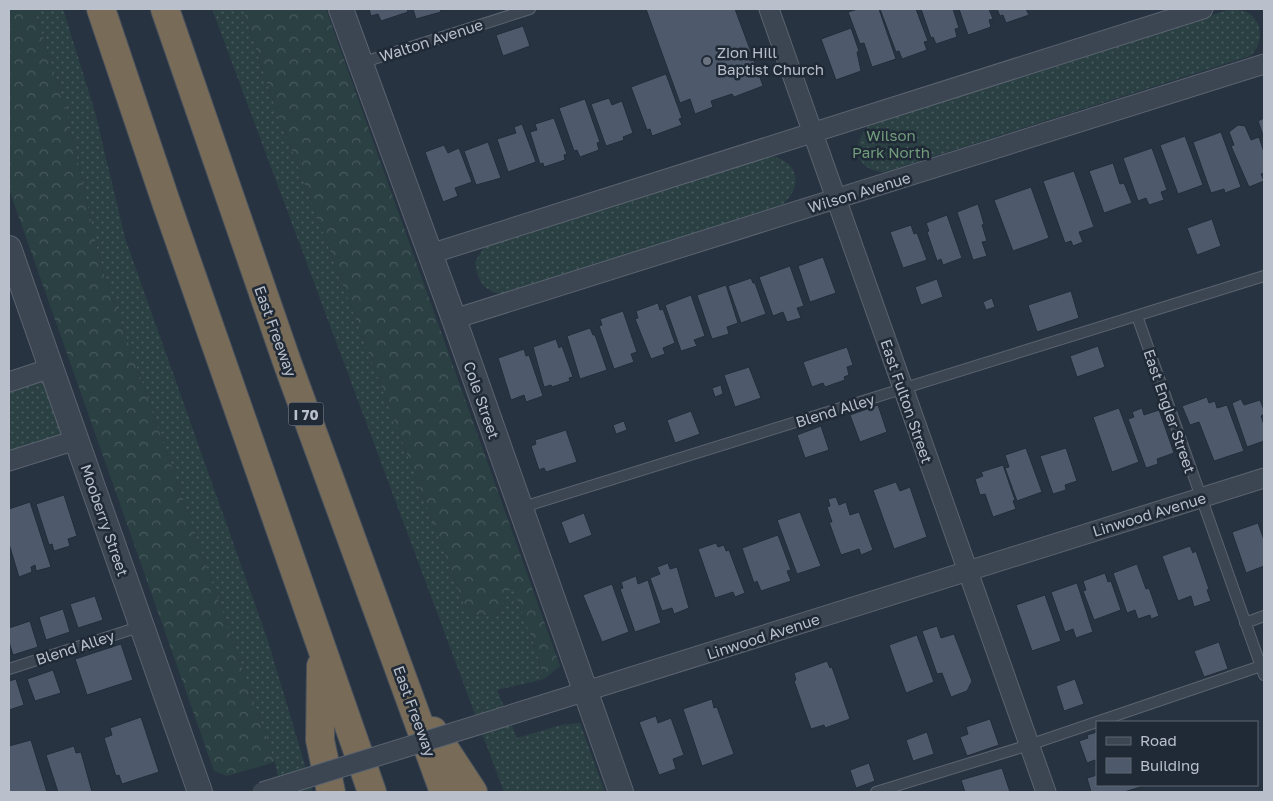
<svg xmlns="http://www.w3.org/2000/svg" width="1273" height="801" font-family="'Golos Text',sans-serif">
<style>
.grass{fill:url(#grass-dots)}
.forest{fill:url(#forest-crowns)}
.building{fill:#4e5a6b;stroke:#232c39}
.lines{fill:none;stroke-linecap:round;stroke-linejoin:round}
.service-casing{stroke:#5a636f;stroke-width:12}
.minor-casing{stroke:#5a636f;stroke-width:21}
.tertiary-casing{stroke:#5a636f;stroke-width:26}
.motorway-casing{stroke:#47505c;stroke-width:30}
.service{stroke:#3c4552;stroke-width:10}
.minor{stroke:#3c4552;stroke-width:19}
.tertiary{stroke:#3c4552;stroke-width:24}
.motorway{stroke:#786c59;stroke-width:28}
.minor-bridge-casing{stroke:#5a636f;stroke-width:21;stroke-linecap:butt}
.minor-bridge{stroke:#3c4552;stroke-width:19}
.worship-dot{fill:#6b7280;stroke:#202a37;stroke-width:2}
.labels{text-anchor:middle;dominant-baseline:central;stroke-width:5;stroke-linejoin:round;paint-order:stroke}
.shield{fill:#202a37;stroke:#8b939f;stroke-width:1}
.shield-label{font-size:14px;font-weight:bold;fill:#b9c0cc}
.street-label{font-size:15px;fill:#b9c0cc;stroke:#202a37}
.poi-label{font-size:15px;fill:#b9c0cc;stroke:#202a37;text-anchor:start}
.park-label{font-size:15px;fill:#719c7b;stroke:#202a37}
</style>
<defs>
<pattern id="grass-dots" width="8" height="8" patternUnits="userSpaceOnUse" patternTransform="scale(1.25)"><rect width="8" height="8" fill="#2a4043"/><path d="M2 2h.1M6 6h.1" fill="none" stroke="#475a5d" stroke-width="1.8" stroke-linecap="round"/></pattern>
<pattern id="forest-crowns" width="20" height="18" patternUnits="userSpaceOnUse" patternTransform="scale(1.25)"><rect width="20" height="18" fill="#2a4043"/><path d="M2 6a3 3 0 1 1 6 0M12 15a3 3 0 1 1 6 0" fill="none" stroke="#475a5d"/></pattern>
</defs>
<rect width="100%" height="100%" fill="#283342"/>
<path class="grass" d="M34 9H63L95 112 125 238 268 641 313 792H281L275 762 100 262 66 109Z
M212 9H243L271 95 468 615 497 616 512 584 536 650 544 679 497 690 517 738 561 725 580 723 605 792H504Z
M1228 10C1236 10 1244 9 1251 15 1264 25 1262 47 1250 56L885 172C853 171 850 142 872 123Z
M770 156C800 161 803 187 782 205L504 294C483 292 478 281 475 262L485 245Z
M45 376 67 438 9 457V388Z"/>
<path class="forest" d="M9 9H34L66 109 100 262 275 762 227 776 214 771 9 189Z
M243 9H326L560 666 544 679 536 650 512 585 497 616 468 615 271 95Z"/>
<path class="building" d="M369 9H407L408 12 381 21 378 14 371 16Z
M413 9H440L441 12 416 19Z
M646 9H735L751 52 747 53 750 61 754 60 763 86 734 97 732 94 711 101 713 107 695 114 690 99 680 103Z
M858 9H879L896 59 872 67 864 43 860 44 848 12Z
M880 9H916L928 41 924 42 927 50 902 59 899 51 896 52Z
M921 9H953L959 28 955 29 957 37 936 44 933 37 931 38Z
M959 9H989L993 19 989 20 991 27 968 35Z
M997 9H1026L1029 15 1006 23 1003 15 1000 16Z
M523 26 530 46 503 56 496 35Z
M851 28 859 51 857 52 861 71 836 80 821 39Z
M666 74 682 118 679 119 682 125 652 136 650 129 647 130 631 87Z
M609 98 612 105 622 101 633 133 623 137 624 140 606 146 591 104Z
M585 99 600 142 597 143 599 150 580 157 577 150 574 151 559 108Z
M554 118 567 154 564 155 565 160 544 167 543 163 540 164 530 132 537 130 535 124Z
M1264 118V138L1258 121Z
M522 124 536 162 508 172 497 139 516 133 514 127Z
M1238 125 1245 126 1251 140 1259 137 1264 152V173L1261 174 1264 181 1249 187 1231 146 1234 145 1229 132Z
M1221 132 1241 187 1225 193 1224 189 1211 193 1193 142Z
M1185 136 1203 185 1178 194 1160 145Z
M488 142 501 178 476 185 464 151Z
M444 145 448 153 459 148 472 182 455 188 458 196 443 202 425 152Z
M1152 148 1167 190 1161 192 1164 200 1149 205 1146 198 1138 201 1123 158Z
M1113 163 1120 184 1124 183 1132 203 1104 213 1089 171Z
M1074 171 1094 227 1079 232 1083 242 1073 246 1071 241 1065 243 1043 181Z
M1031 187 1049 238 1013 251 994 200Z
M978 204 984 224 982 225 987 241 982 242 987 256 973 260 957 212Z
M947 215 962 258 943 265 941 259 937 261 927 232 929 231 926 223Z
M1212 219 1221 246 1197 255 1187 228Z
M911 225 914 234 917 233 927 260 903 268 890 232Z
M823 257 836 293 810 302 798 266Z
M790 266 804 306 797 308 801 318 787 322 783 312 773 316 759 277Z
M751 278 753 283H755L766 314 741 323 728 286Z
M937 279 943 297 921 305 915 287Z
M726 285 738 323 727 327 729 334 712 339 697 295Z
M1071 291 1079 318 1037 332 1028 305Z
M691 295 705 336 694 340 697 346 681 351 665 305Z
M992 298 995 307 986 310 983 302Z
M658 303 660 310 663 309 675 343 663 348 665 354 651 359 635 319 638 318 636 311Z
M623 311 637 352 631 354 634 362 614 369 599 326 602 325 600 319Z
M590 328 593 335H595L607 370 580 379 567 336Z
M556 339 559 348 562 346 573 377 569 378 570 381 552 387 551 385 544 387 533 347Z
M1098 346 1105 367 1077 377 1070 356Z
M847 347 853 365 847 367 849 375 844 377 845 380 825 387 823 383 812 387 803 362Z
M524 349 526 356 529 355 543 396 526 402 524 395 511 400 498 358Z
M749 367 761 398 735 407 724 375Z
M721 385 723 394 715 397 712 388Z
M1207 397 1209 403 1215 401 1217 408 1227 405 1244 451 1214 461 1199 422 1190 425 1182 406Z
M1241 399 1244 405 1260 400 1264 410V414L1261 416 1264 425V441L1247 447 1232 403Z
M878 405 887 432 860 442 850 415Z
M1119 408 1139 462 1112 472 1093 417Z
M1142 408 1144 415 1159 410 1174 453 1157 459 1158 464 1146 468 1128 419 1134 417 1132 412Z
M691 411 700 434 675 443 667 420Z
M624 421 627 430 616 434 613 425Z
M821 426 829 450 805 458 797 435Z
M566 430 577 462 546 472 544 468 539 470 531 446 536 444 535 440Z
M1026 448 1042 492 1017 501 1005 468 1009 467 1005 455Z
M1066 448 1077 481 1065 485 1066 490 1053 494 1040 456Z
M1003 465 1015 500 1013 501 1016 509 993 517 985 494 980 495 975 479 983 476 981 472Z
M896 482 900 491 910 487 927 537 894 549 873 490Z
M64 495 77 536 68 539 70 546 54 551 52 544 49 545 36 504Z
M836 497 839 505 846 502 850 515 859 512 873 550 861 555 859 549 841 555 829 522H832L827 507 830 506 828 499Z
M30 502 51 567 36 571 35 565 31 567 32 572 19 577 9 544V509Z
M800 512 821 566 797 574 777 520Z
M584 513 592 535 569 544 561 522Z
M1258 523 1264 540V566L1246 573 1232 532Z
M778 535 791 570 787 571 791 581 761 591 757 581 754 583 742 548Z
M716 543 718 547 724 545 726 551 729 550 745 593 735 597 733 592 715 598 698 549Z
M1190 546 1193 553 1196 551 1209 589 1207 590 1211 601 1194 607 1191 596 1178 601 1162 556Z
M668 563 670 569 677 567 689 608 674 614 672 608 662 611 650 578 660 574 657 567Z
M1137 564 1146 589 1149 588 1159 616 1151 619 1150 615 1138 619 1135 610 1127 613 1113 573Z
M1105 573 1108 582 1111 581 1121 610 1094 620 1083 591 1086 590 1083 581Z
M636 576 638 584 648 580 661 623 635 632 620 589 623 588 621 582Z
M1077 583 1093 632 1076 638 1073 629 1065 632 1051 592Z
M612 584 629 632 602 642 583 595Z
M1045 595 1061 641 1032 651 1016 605Z
M95 596 103 620 78 628 70 604Z
M63 609 70 632 46 640 39 617Z
M30 621 38 647 13 655 9 642V628Z
M937 626 941 638 954 634 972 681 967 691 951 697 942 673 937 674 922 631Z
M917 635 934 682 906 693 889 645Z
M1219 642 1228 669 1204 677 1194 651Z
M121 644 133 680 87 695 75 659Z
M827 661 830 668 832 667 850 719 825 728 824 725 811 729 794 681 796 680 794 673Z
M53 670 61 693 35 701 27 679Z
M16 679 24 705 9 710V681Z
M1075 679 1084 704 1064 711 1056 686Z
M712 699 714 708 717 707 734 754 702 766 683 709Z
M656 716 658 723 671 718 684 755 673 759 676 769 659 775 639 722Z
M141 717 159 772 122 784 119 775 116 776 104 738 112 735 110 728Z
M990 719 999 745 967 756 960 737 968 734 966 727Z
M927 732 934 754 913 761 906 740Z
M1097 732V763L1095 760 1087 763 1079 741 1088 738 1087 735Z
M31 740 47 792H9V746Z
M74 746 76 753 81 752 92 792H58L46 755Z
M869 763 875 781 856 788 850 770Z
M1002 768 1010 792H965L961 780Z
M1097 775V785H1147L1124 792H1091L1087 778Z"/>
<g class="lines">
<defs>
<path id="service" d="M361 63 530 9
M1137 316 1264 675
M520 508 1264 276
M1245 623 1264 616
M9 669 142 626
M876 792 1029 745 1261 666"/>
<path id="minor" d="M769 9 1046 792
M430 254 1203 9
M454 319 1264 64
M9 382 51 368
M9 461 76 440
M545 704 1264 478"/>
<path id="tertiary" d="M341 9 454 319 621 792
M9 248 200 792"/>
<path id="motorway" d="M101 9 166 202 372 792
M165 9 287 362 444 792
M321 666 320 740 331 792
M433 731 473 792"/>
</defs>
<use href="#service" class="service-casing"/>
<use href="#minor" class="minor-casing"/>
<use href="#tertiary" class="tertiary-casing"/>
<use href="#motorway" class="motorway-casing"/>
<use href="#service" class="service"/>
<use href="#minor" class="minor"/>
<use href="#tertiary" class="tertiary"/>
<use href="#motorway" class="motorway"/>
<defs>
<path id="minor-bridge" d="M262 792 545 704"/>
</defs>
<use href="#minor-bridge" class="minor-bridge-casing"/>
<use href="#minor-bridge" class="minor-bridge"/>
</g>
<circle class="worship-dot" cx="707" cy="61" r="5"/>
<g class="labels">
<rect class="shield" x="288.5" y="402.5" width="35" height="23" rx="4"/>
<g class="shield-label">
<text x="306" y="414">I 70</text>
</g>
<g class="street-label">
<text transform="translate(431 40) rotate(-18)">Walton Avenue</text>
<text transform="translate(859 192) rotate(-17)">Wilson Avenue</text>
<text transform="translate(276 331) rotate(70)">East Freeway</text>
<text transform="translate(482 400) rotate(71)">Cole Street</text>
<text transform="translate(907 401) rotate(71)">East Fulton Street</text>
<text transform="translate(835 410) rotate(-17)">Blend Alley</text>
<text transform="translate(1170 411) rotate(71)">East Engler Street</text>
<text transform="translate(1149 514) rotate(-17)">Linwood Avenue</text>
<text transform="translate(105 520) rotate(71)">Mooberry Street</text>
<text transform="translate(763 636) rotate(-18)">Linwood Avenue</text>
<text transform="translate(75 647) rotate(-18)">Blend Alley</text>
<text transform="translate(415 711) rotate(70)">East Freeway</text>
</g>
<g class="poi-label">
<text x="717" y="52">Zion Hill<tspan x="717" dy="17">Baptist Church</tspan></text>
</g>
<g class="park-label">
<text x="891" y="135">Wilson<tspan x="891" dy="17">Park North</tspan></text>
</g>
</g>
<rect width="1273" height="801" fill="none" stroke="#b9c0cc" stroke-width="20"/>
<rect x="1096" y="721" width="162" height="65" fill="#202a37" stroke="#5d6673"/>
<rect x="1106" y="737" width="25" height="8" fill="#3c4552" stroke="#5d6673"/>
<text x="1140" y="746" font-size="15" fill="#b9c0cc">Road</text>
<rect x="1106" y="758" width="25" height="15" fill="#4e5a6b" stroke="#5d6673"/>
<text x="1140" y="771" font-size="15" fill="#b9c0cc">Building</text>
</svg>
